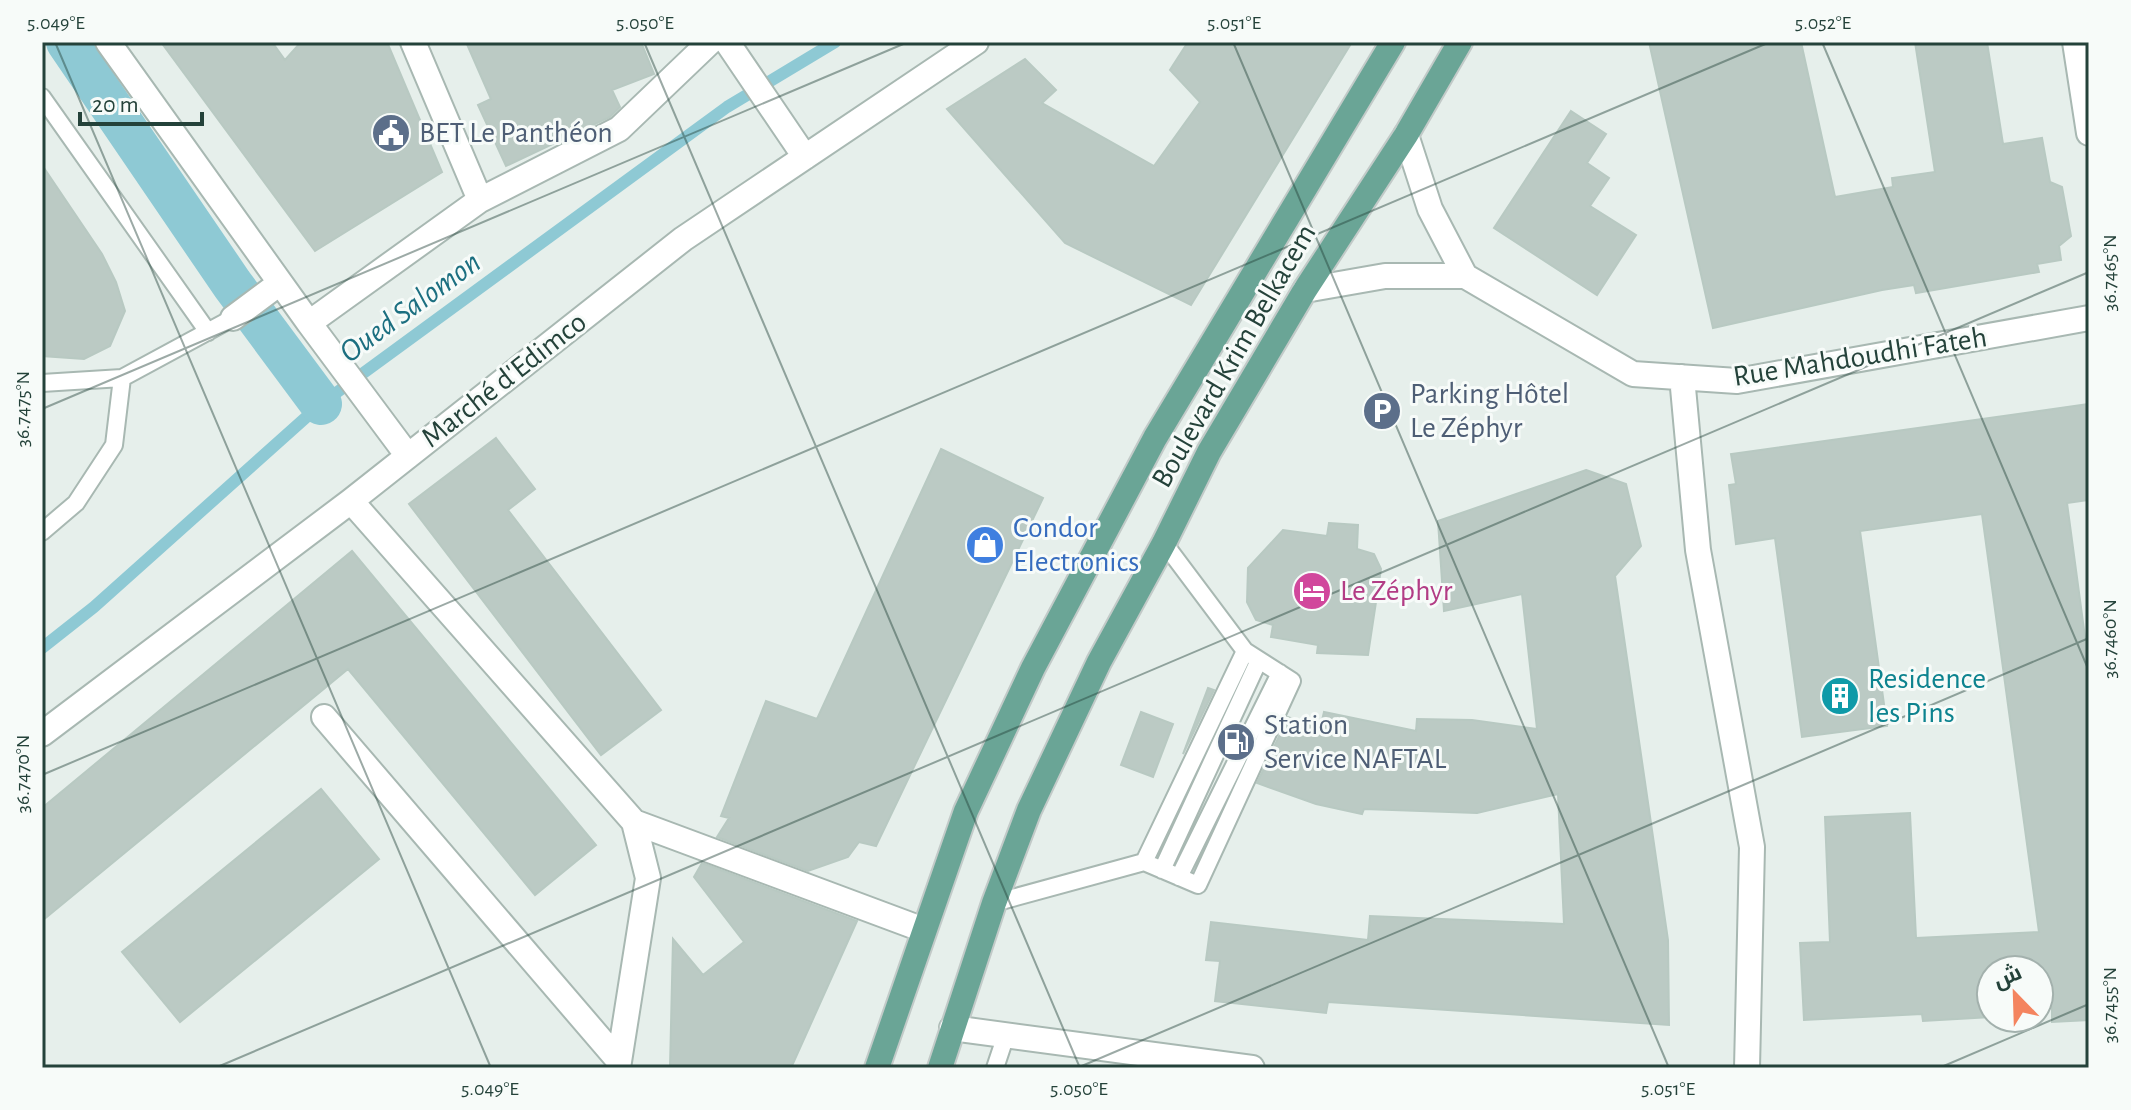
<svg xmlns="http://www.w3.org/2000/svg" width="2131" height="1110" font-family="'Alegreya Sans',Cairo,sans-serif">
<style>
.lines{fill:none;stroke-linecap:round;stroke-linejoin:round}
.stream{stroke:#8ec9d4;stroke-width:12}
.canal{stroke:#8ec9d4;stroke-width:42}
.building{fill:#bbcac4;stroke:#b8c9c2;stroke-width:2}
.service-casing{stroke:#a8b8b2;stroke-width:20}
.minor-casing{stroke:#a8b8b2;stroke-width:28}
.primary-casing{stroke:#c2cac8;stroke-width:28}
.service{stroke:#fff;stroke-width:16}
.minor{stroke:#fff;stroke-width:24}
.primary{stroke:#6aa596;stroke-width:24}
.ticks{fill:none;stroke:#24423a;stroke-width:2;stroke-opacity:0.45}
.labels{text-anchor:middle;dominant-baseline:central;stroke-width:6;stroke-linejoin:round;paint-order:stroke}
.service-label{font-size:30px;fill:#4e5e75;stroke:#f7fbf9;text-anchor:start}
.street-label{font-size:30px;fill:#24423a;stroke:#f7fbf9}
.shop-label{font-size:30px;fill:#366cbe;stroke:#f7fbf9;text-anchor:start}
.hotel-label{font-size:30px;fill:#b23c85;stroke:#f7fbf9;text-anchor:start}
.culture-label{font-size:30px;fill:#0d838f;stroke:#f7fbf9;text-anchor:start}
.water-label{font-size:32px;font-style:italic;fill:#1c6f80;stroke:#f7fbf9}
.neatline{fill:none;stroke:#24423a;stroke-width:3}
.ticks-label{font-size:20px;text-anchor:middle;fill:#24423a}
</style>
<rect width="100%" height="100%" fill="#e6efeb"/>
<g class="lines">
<path class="stream" d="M42 648 94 607 321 404 727 107 835 42"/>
<path class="canal" d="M67 42 232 284 321 404"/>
</g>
<path class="building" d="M161 42H272L285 60 301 42H387L442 172 315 251Z
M466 42H641L654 74 612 90 620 107 610 117 506 166 478 105 491 99Z
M1188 42H1352L1191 305 1065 243 947 109 1025 59 1056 90 1042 103 1154 166 1200 102 1170 70Z
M1649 42H1801L1835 197 1893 187 1892 178 1935 172 1915 42H1987L2003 144 2042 138 2050 182 2062 187 2071 236 2059 246 2061 260 2037 264 2039 272 1916 293 1914 285 1882 290 1713 328Z
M1571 111 1606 134 1587 163 1609 178 1590 206 1636 235 1597 295 1494 228Z
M42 165 102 254 116 282 125 311 110 346 84 359 42 356Z
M2089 404V500L2067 503 2089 667V1020L2052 1022V1007L2039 1008V970H1991V1017L1923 1021 1922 1014 1804 1020 1800 943 1830 942 1825 817 1910 813 1916 938 2039 932 1982 514 1860 531 1887 726 1802 737 1775 538 1736 544 1729 485 1736 484 1731 454Z
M496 438 535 489 508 510 661 710 601 755 409 504Z
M941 449 1043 498 876 846 859 842 848 857 808 871 717 837 729 818 721 816 766 701 817 719Z
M1586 470 1626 484 1641 546 1615 576 1668 940 1669 1025 1328 1002 1326 1013 1215 1001 1220 961 1206 960 1211 922 1368 940 1370 916 1564 924 1558 794 1477 813 1364 809 1362 814 1316 804 1257 783 1288 717 1320 729 1324 712 1416 731 1417 719 1472 720 1537 729 1522 594 1444 611 1438 521Z
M1329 523 1358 525 1357 549 1374 554 1381 569 1368 655 1317 653 1318 645 1271 637 1273 625 1256 620 1247 602 1248 568 1283 530 1327 536Z
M352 551 596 845 535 895 348 669 42 921V808Z
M1208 688 1214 690 1183 754Z
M1141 712 1173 724 1153 777 1121 765Z
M321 789 379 859 180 1022 122 952Z
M702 863 857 921 791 1068H670L673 939 703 975 744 942 694 877Z"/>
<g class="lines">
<defs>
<path id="service" d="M42 97 208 332
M42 383 122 378 233 318
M42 532 76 503 114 445 122 378
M1144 862 1198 885 1292 681 1245 651
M1162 870 1259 660
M1179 877 1280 673
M994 903 1144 862 1245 651 1164 543
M995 1068 1006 1035"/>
<path id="minor" d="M108 42 309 323 480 200 619 129 710 42
M413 42 480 200
M727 42 805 157
M2075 42 2089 133
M1406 135 1430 209 1465 276
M1305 290 1385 276H1465L1633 374 1737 381 2089 318
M233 318 280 283
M309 323 408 456
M1682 377 1698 550 1752 847 1747 1068
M351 501 634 822 648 878 618 1068
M324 717 619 1061
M42 734 351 501 683 239 976 42
M634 822 924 930
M952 1028 1252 1068"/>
<path id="primary" d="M877 1068 966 811 1033 668 1155 438 1393 42
M940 1068 994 903 1029 810 1099 662 1164 543 1209 452 1305 290 1406 135 1460 42"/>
</defs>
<use href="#service" class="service-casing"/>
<use href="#minor" class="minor-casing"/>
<use href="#primary" class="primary-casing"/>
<use href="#service" class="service"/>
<use href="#minor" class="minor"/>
<use href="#primary" class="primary"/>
</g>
<path class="ticks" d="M55 42 491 1068M644 42 1080 1068M1233 42 1669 1068M1822 42 2089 671M42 43 45 42M42 409 908 42M42 775 1770 42M215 1068 2089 272M1077 1068 2089 638M1939 1068 2089 1004"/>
<defs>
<symbol id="civic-disc" viewBox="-11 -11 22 22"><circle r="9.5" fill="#5c6f8a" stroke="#f7fbf9"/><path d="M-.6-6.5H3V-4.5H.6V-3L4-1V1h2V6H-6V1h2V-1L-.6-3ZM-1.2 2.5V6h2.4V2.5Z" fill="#fff"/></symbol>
<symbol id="parking-disc" viewBox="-11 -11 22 22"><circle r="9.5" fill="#5c6f8a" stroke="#f7fbf9"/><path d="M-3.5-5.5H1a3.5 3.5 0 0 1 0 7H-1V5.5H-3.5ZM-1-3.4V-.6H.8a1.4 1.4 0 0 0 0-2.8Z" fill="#fff"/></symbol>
<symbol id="shop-disc" viewBox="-11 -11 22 22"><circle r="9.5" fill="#3f7fe0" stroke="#f7fbf9"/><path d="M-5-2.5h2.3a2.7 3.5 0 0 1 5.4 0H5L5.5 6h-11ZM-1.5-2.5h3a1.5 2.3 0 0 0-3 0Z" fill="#fff"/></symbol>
<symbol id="hotel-disc" viewBox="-11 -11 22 22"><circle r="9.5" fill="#d1479c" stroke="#f7fbf9"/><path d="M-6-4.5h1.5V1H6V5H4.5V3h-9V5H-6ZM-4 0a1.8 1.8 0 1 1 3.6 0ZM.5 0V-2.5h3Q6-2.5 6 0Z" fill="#fff"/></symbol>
<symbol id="building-disc" viewBox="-11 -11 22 22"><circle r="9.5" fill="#0f9aa8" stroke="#f7fbf9"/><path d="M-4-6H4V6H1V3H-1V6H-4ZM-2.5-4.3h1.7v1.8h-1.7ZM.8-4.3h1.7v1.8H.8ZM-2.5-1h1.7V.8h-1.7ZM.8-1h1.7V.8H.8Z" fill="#fff"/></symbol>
<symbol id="fuel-disc" viewBox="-11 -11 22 22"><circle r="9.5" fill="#5c6f8a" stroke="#f7fbf9"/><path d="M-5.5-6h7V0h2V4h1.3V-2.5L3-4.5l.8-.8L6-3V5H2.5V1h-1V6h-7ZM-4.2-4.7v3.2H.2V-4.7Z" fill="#fff"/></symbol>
</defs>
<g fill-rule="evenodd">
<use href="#civic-disc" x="369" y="111" width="44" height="44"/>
<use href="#parking-disc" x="1360" y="389" width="44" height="44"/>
<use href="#shop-disc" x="963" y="523" width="44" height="44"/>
<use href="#hotel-disc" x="1290" y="569" width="44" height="44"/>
<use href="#building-disc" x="1818" y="674" width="44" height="44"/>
<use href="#fuel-disc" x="1214" y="720" width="44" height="44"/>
</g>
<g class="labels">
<g class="service-label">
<text x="419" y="133">BET Le Panthéon</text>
<text x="1410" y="394">Parking Hôtel<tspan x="1410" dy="34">Le Zéphyr</tspan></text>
<text x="1264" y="725">Station<tspan x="1264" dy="34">Service NAFTAL</tspan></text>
</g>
<g class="street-label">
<text transform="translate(1234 356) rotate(-60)">Boulevard Krim Belkacem</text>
<text transform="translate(1860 357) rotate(-9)">Rue Mahdoudhi Fateh</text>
<text transform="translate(504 380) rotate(-38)">Marché d'Edimco</text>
</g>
<g class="shop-label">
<text x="1013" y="528">Condor<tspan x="1013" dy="34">Electronics</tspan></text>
</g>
<g class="hotel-label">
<text x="1340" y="591">Le Zéphyr</text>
</g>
<g class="culture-label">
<text x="1868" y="679">Residence<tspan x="1868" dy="34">les Pins</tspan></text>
</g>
<g class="water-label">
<text transform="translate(410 307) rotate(-36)">Oued Salomon</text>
</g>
</g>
<rect width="2131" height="1110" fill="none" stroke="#f7fbf9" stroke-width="88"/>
<g transform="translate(2015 994) rotate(337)"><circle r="38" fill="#f7fbf9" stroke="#a3b1ad" stroke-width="2"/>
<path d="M0-6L14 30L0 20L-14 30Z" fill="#f4845f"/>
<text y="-12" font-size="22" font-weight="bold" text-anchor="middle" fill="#24423a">ش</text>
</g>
<path d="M80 112v12h122v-12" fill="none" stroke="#24423a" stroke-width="4"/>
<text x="92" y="112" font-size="24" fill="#24423a" stroke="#f7fbf9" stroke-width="6" paint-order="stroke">20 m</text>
<rect x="44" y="44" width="2043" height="1022" class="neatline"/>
<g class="ticks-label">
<text x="56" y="29">5.049°E</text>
<text x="645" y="29">5.050°E</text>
<text x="1234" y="29">5.051°E</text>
<text x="1823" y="29">5.052°E</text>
<text transform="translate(2109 273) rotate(-90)" y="7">36.7465°N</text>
<text transform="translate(22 409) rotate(-90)" y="7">36.7475°N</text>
<text transform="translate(2109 639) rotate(-90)" y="7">36.7460°N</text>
<text transform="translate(22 774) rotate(-90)" y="7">36.7470°N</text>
<text transform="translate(2109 1005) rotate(-90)" y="7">36.7455°N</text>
<text x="490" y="1095">5.049°E</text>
<text x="1079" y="1095">5.050°E</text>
<text x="1668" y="1095">5.051°E</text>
</g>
</svg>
